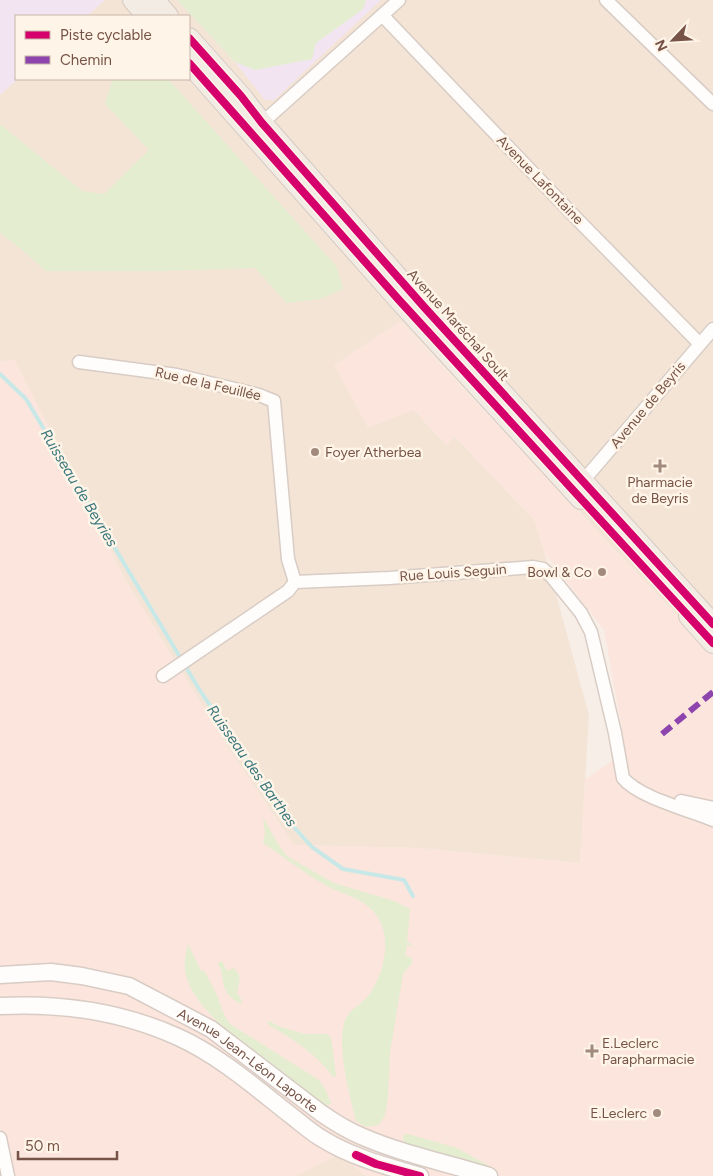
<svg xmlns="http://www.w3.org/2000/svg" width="713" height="1176" font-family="Figtree,sans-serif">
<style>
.residential{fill:#f3e4d6;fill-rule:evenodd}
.commercial{fill:#fbe5dc}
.education{fill:#f2e5f1}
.green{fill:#e4edd0}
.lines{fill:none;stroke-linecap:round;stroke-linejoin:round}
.stream{stroke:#c8e8e8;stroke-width:4}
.minor-casing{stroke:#d8ccc5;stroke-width:15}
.tertiary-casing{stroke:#d8ccc5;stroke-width:19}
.primary-casing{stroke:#d6cac3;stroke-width:22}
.minor{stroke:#fefdfb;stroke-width:12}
.tertiary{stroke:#fefdfb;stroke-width:16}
.primary{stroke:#f2ece4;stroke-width:20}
.quiet{stroke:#8e44ad;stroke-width:6;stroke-dasharray:12 6;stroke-linecap:butt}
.cycleway-casing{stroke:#fff4e8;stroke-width:11}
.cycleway{stroke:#d6006c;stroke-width:8}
.poi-dot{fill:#a38a7e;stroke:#fff4e8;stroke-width:2}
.labels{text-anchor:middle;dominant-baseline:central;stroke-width:5;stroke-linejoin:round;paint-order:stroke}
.street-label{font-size:14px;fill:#765346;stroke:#fff4e8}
.poi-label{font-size:14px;fill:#765346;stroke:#fff4e8;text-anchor:start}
.water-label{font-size:15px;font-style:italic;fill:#39777d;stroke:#fff4e8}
</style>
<rect width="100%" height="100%" fill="#f7efe7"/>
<path class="residential" d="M0 0H713V654L401 321 414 410 446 445 455 437 534 520 545 554 589 715 580 863 419 848 294 845 229 749 126 581 15 361H0ZM16 16H189V79H16Z
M339 1154 366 1176H296Z"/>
<path class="commercial" d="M400 321 713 654V1176H366L339 1154 296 1176H0V361L15 360 126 581 229 749 294 845 419 848 580 863 585 779 626 752 604 630 545 554 534 520 455 437 446 445 414 410 368 428 334 365Z"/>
<path class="education" d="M0 0H105L87 16H16V79H18L0 95Z
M177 0H381L274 100H265L235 62Z"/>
<path class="green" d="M177 0H366L363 9 316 43 312 59 255 70 235 62Z
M113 79H168L337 267 343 289 320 299 287 303 255 268 163 271H46L21 249 0 233V124L82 191 104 194 149 150 105 104Z
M263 817 278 844 287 856 302 865 334 883 394 901 410 909 407 941 413 946 407 945 405 956 412 958V963L403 974 390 1052 388 1097 385 1115 379 1125 366 1127 356 1121C350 1097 337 1048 344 1024 347 1010 360 1006 368 996 385 974 394 933 373 911 360 897 342 894 327 886 305 874 284 857 263 843L265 834Z
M188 944 201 971 204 970 216 993 225 1017 230 1024 319 1080 325 1089 331 1103 327 1106C312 1100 294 1083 281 1072 252 1051 189 1008 185 970 184 961 186 952 188 944Z
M222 961 227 971 233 968C243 975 239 982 237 993L242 1001 240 1004C217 989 227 982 218 963Z
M269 1021 278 1026 304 1034H327L331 1038 336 1075 334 1078C317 1054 294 1040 269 1025L267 1023Z
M408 1134 457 1148 493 1168 407 1144 403 1140V1135Z"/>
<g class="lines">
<path class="stream" d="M0 374 26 399 199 689 283 815 312 847 343 869 404 880 413 896"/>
<defs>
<path id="minor" d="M606 0 713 104
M382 15 578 220 700 344
M262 123 399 0
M79 362 177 375 259 395 274 401 288 559 295 582
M583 481 713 329
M163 676 288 591 295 582 389 578 533 567 543 569 551 576 581 613 591 632 615 733 623 778C638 797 689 810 713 820
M681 801 713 808
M0 1138 8 1176"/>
<g id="tertiary">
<path id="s1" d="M0 975 51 972 82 976 129 986 211 1029 321 1113C334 1122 347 1130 361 1136 402 1154 447 1163 489 1176"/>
<path d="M0 1006C61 1003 123 1012 178 1037 220 1056 257 1089 293 1117 302 1124 311 1132 321 1138 351 1157 386 1166 420 1176"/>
</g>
<path id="primary" d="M133 0 147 16
M154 0 168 16
M189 38 241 96 262 123 425 308 713 624
M189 63 399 300 581 499
M689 616 713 643"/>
</defs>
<use href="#minor" class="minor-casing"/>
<use href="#tertiary" class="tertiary-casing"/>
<use href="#primary" class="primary-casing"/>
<use href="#minor" class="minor"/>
<use href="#tertiary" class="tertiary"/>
<use href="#primary" class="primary"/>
<path class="quiet" d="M662 734 713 692"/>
<defs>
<path id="cycleway" d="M189 38 241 96 262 123 425 308 713 624
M189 63 399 300 713 643
M356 1155 376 1164 420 1176"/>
</defs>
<use href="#cycleway" class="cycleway-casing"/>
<use href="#cycleway" class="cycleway"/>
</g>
<g class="poi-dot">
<circle cx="315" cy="452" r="5"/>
<path d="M657.5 458.5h5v5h5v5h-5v5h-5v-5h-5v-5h5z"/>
<circle cx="602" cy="572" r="5"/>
<path d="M589.5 1043.5h5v5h5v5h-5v5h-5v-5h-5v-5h5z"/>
<circle cx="657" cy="1113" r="5"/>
</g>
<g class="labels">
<g class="street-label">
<text transform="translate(540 180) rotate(46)">Avenue Lafontaine</text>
<text transform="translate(458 325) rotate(48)">Avenue Maréchal Soult</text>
<text transform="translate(208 384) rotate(13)">Rue de la Feuillée</text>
<text transform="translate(648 405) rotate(-50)">Avenue de Beyris</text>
<text transform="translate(453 573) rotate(-4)">Rue Louis Seguin</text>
<text stroke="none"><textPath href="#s1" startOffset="271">Avenue Jean-Léon Laporte</textPath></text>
</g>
<g class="poi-label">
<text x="325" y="452">Foyer Atherbea</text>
<text x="660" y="482" text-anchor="middle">Pharmacie<tspan x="660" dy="16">de Beyris</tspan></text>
<text x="592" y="572" text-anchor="end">Bowl &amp; Co</text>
<text x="602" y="1043">E.Leclerc<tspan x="602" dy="16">Parapharmacie</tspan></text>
<text x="647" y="1113" text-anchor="end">E.Leclerc</text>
</g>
<g class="water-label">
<text transform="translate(79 488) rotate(59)">Ruisseau de Beyries</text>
<text transform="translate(252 766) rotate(55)">Ruisseau des Barthes</text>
</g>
</g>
<rect x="15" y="15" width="175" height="65" fill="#fff4e8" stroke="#c8b4a7"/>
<rect x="25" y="31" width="25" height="8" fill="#d6006c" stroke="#c8b4a7"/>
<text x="60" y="40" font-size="15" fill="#765346">Piste cyclable</text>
<rect x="25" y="56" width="25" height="8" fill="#8e44ad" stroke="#c8b4a7"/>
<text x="60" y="65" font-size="15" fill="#765346">Chemin</text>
<g transform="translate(673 40) rotate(245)" stroke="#fff4e8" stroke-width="4" paint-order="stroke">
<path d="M0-4L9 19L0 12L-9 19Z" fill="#765346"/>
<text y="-8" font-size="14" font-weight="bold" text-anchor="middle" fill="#765346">N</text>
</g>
<path d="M18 1151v8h99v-8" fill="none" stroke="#765346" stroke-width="2.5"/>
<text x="25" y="1151" font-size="15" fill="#765346" stroke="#fff4e8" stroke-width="4" paint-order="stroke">50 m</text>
</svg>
